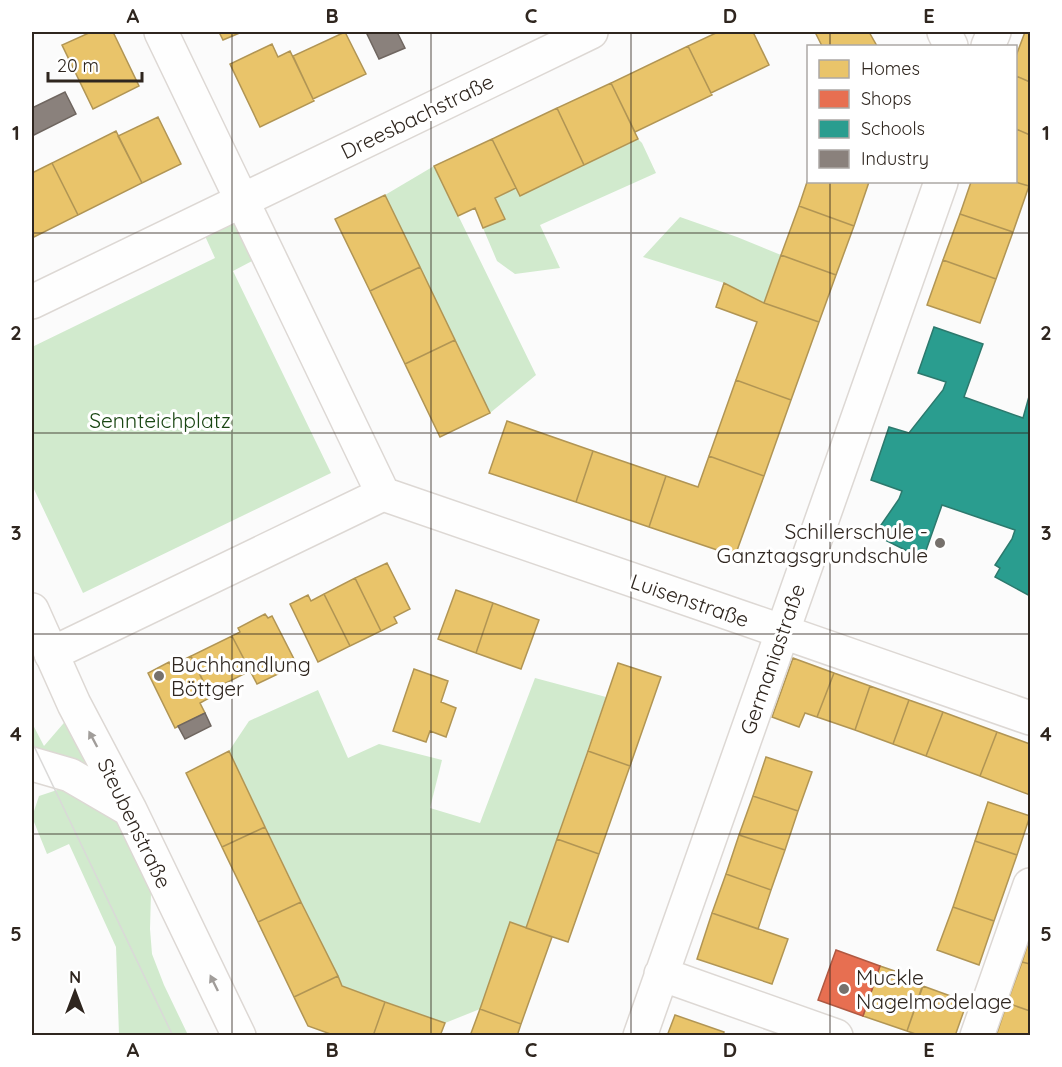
<svg xmlns="http://www.w3.org/2000/svg" width="1062" height="1067" font-family="Quicksand,sans-serif">
<style>
.green{fill:#d1eacd}
.homes{fill:#e9c46a;stroke:#b19554;stroke-width:1.5}
.shops{fill:#e76f51;stroke:#b05942;stroke-width:1.5}
.schools{fill:#2a9d8f;stroke:#2c796d;stroke-width:1.5}
.industry{fill:#8a817c;stroke:#6f6660;stroke-width:1.5}
.lines{fill:none;stroke-linecap:round;stroke-linejoin:round}
.street-casing{stroke:#ddd8d4;stroke-width:36}
.secondary-casing{stroke:#ddd8d4;stroke-width:36}
.street{stroke:#fefefe;stroke-width:33}
.secondary{stroke:#fefefe;stroke-width:33}
.tram{stroke:#dad9d8;stroke-width:1.5}
.oneway{fill:#a19d9a}
.grid{fill:none;stroke:#2f261f;stroke-width:1.5;stroke-opacity:0.55}
.poi-dot{fill:#76716c;stroke:#fff;stroke-width:2}
.labels{text-anchor:middle;dominant-baseline:central;stroke-width:6;stroke-linejoin:round;paint-order:stroke}
.street-label{font-size:21px;fill:#2f261f;stroke:#fff}
.park-label{font-size:21px;fill:#1a4613;stroke:#fff}
.poi-label{font-size:21px;fill:#2f261f;stroke:#fff;text-anchor:start}
.neatline{fill:none;stroke:#2f261f;stroke-width:2}
.grid-label{font-size:20px;text-anchor:middle;font-weight:bold;fill:#2f261f}
</style>
<rect width="100%" height="100%" fill="#fbfbfb"/>
<path class="green" d="M638 139 642 143 656 173 540 225 560 268 515 274 497 261 483 228 495 198 516 188 520 196Z
M434 166 536 375 490 413 385 195Z
M680 217 737 237 781 255 764 303 724 283 643 257Z
M235 221 254 260 233 271 331 473 83 593 32 485V347L215 258 205 236Z
M535 678 606 697 526 928 510 922 480 1009 445 1023 342 986 229 751 249 721 318 690 348 758 379 744 442 760 430 808 480 823Z
M69 717 90 768 32 751V723L44 746Z
M60 789 112 813 151 892 150 929 152 954 164 985 188 1035H119L116 947 69 844 47 854 32 817 39 796Z"/>
<path class="homes" d="M91 32H113L139 86 93 109 62 45Z
M219 32H242L223 40Z
M345 32 366 74 313 99 293 56Z
M718 32H753L769 65 711 93 688 46Z
M815 32H869L877 46H822Z
M1025 32H1030V82L1016 76V56Z
M272 44 278 57 290 51 314 101 260 127 230 64Z
M688 46 712 95 635 132 611 83Z
M1016 76 1030 82V135L1016 129Z
M611 83 638 139 584 165 557 108Z
M557 108 584 165 520 196 492 139Z
M158 117 181 164 142 183 118 136Z
M1016 129 1030 135V182L1029 186 1015 182Z
M116 131 142 183 78 215 52 163Z
M492 139 516 188 495 198 505 219 483 228 475 208 458 216 434 166Z
M52 163 78 215 32 238V173Z
M808 179V182H869L854 226 799 206Z
M971 182H1015L1029 186 1013 232 960 214Z
M385 195 420 267 370 291 335 219Z
M799 206 854 226 836 275 781 255Z
M960 214 1013 232 996 279 943 260Z
M781 255 836 275 819 322 764 303Z
M943 260 996 279 980 323 927 305Z
M420 267 455 340 405 364 370 291Z
M724 283 764 303 819 322 791 400 736 380 757 322 716 307Z
M455 340 490 413 440 437 405 364Z
M736 380 791 400 764 476 709 456Z
M507 421 593 451 576 502 489 473Z
M593 451 666 476 649 527 576 502Z
M709 456 764 476 735 556 649 527 666 476 698 487Z
M387 563 410 609 394 617 397 623 381 631 355 578Z
M355 578 381 631 350 646 324 594Z
M456 590 493 603 476 653 438 639Z
M324 594 350 646 318 662 290 604 308 595 311 601Z
M493 603 539 620 521 669 476 653Z
M265 614 268 618 272 616 297 665 257 684 232 636 240 632 238 628Z
M232 636 250 671 208 692 191 656Z
M191 656 211 697 200 703 205 713 175 728 148 673 169 662 171 666Z
M793 658 834 673 817 717 805 713 799 727 772 717Z
M618 663 661 677 630 766 588 751Z
M414 669 448 681 441 702 456 708 446 737 430 731 426 742 393 731Z
M834 673 870 686 855 730 817 717Z
M870 686 909 700 893 744 855 730Z
M909 700 943 712 926 756 893 744Z
M943 712 997 732 980 776 926 756Z
M997 732 1030 744V795L980 776Z
M229 751 265 827 222 847 186 773Z
M588 751 630 766 599 854 557 839Z
M766 757 812 772 798 811 753 796Z
M753 796 798 811 785 850 739 835Z
M988 802 1030 816 1017 855 975 841Z
M265 827 301 902 258 922 222 847Z
M739 835 785 850 771 890 726 874Z
M557 839 599 854 568 942 526 928Z
M975 841 1017 855 994 921 953 907Z
M726 874 771 890 758 929 712 913Z
M301 902 338 976 294 997 258 922Z
M953 907 994 921 979 965 937 950Z
M712 913 788 939 772 984 697 959Z
M510 922 552 937 521 1024 480 1009Z
M1030 937V964L1022 962Z
M1022 962 1030 964V1011L1007 1003Z
M880 966 924 981 907 1031 863 1016Z
M338 976 342 986 385 1002 373 1036H336L308 1026 294 997Z
M923 986 967 1002 955 1036H921L907 1031Z
M385 1002 445 1023 440 1036H373Z
M1007 1003 1030 1011V1036H996Z
M480 1009 521 1024 517 1036H470Z
M675 1015 724 1032 723 1036H667Z"/>
<path class="shops" d="M836 950 880 966 863 1016 818 1000Z"/>
<path class="schools" d="M934 327 983 344 964 397 1023 418 1030 393V596L995 577 1000 568 995 565 1012 539 1015 530 942 505 923 559 879 537 885 528 881 525 899 499 902 491 871 480 889 427 909 433 943 390 946 382 918 373Z"/>
<path class="industry" d="M366 32H397L405 48 379 59Z
M65 92 76 114 32 136V108Z
M205 713 211 726 185 739 178 726Z"/>
<g class="lines">
<defs>
<path id="street" d="M161 32 383 494
M944 32 951 46
M988 46 994 32
M32 302 591 32
M383 494 746 619 1030 718
M51 654 383 494
M661 974 836 1036
M640 1036 941 182
M977 1036 1030 885"/>
<path id="secondary" d="M32 610 74 704 130 810 239 1036
M32 764 70 775 130 810"/>
</defs>
<use href="#street" class="street-casing"/>
<use href="#secondary" class="secondary-casing"/>
<use href="#street" class="street"/>
<use href="#secondary" class="secondary"/>
<path class="tram" d="M32 742 173 1036"/>
</g>
<defs><path id="oneway-solid" d="M-6-.8H1V-3.2L6.5 0L1 3.2V.8H-6Z" transform="scale(1.5)"/></defs>
<g class="oneway">
<use href="#oneway-solid" transform="translate(93 739) rotate(-118)"/>
<use href="#oneway-solid" transform="translate(214 983) rotate(-116)"/>
</g>
<path class="grid" d="M232 32V1036M431 32V1036M631 32V1036M830 32V46M830 182V1036M32 233H1030M32 433H1030M32 634H1030M32 834H1030"/>
<g class="poi-dot">
<circle cx="940" cy="543" r="6"/>
<circle cx="159" cy="676" r="6"/>
<circle cx="844" cy="989" r="6"/>
</g>
<g class="labels">
<g class="street-label">
<text transform="translate(417 116) rotate(-26)">Dreesbachstraße</text>
<text transform="translate(690 600) rotate(19)">Luisenstraße</text>
<text transform="translate(772 659) rotate(-71)">Germaniastraße</text>
<text transform="translate(135 823) rotate(64)">Steubenstraße</text>
</g>
<g class="park-label">
<text x="160" y="420">Sennteichplatz</text>
</g>
<g class="poi-label">
<text x="928" y="531" text-anchor="end">Schillerschule -<tspan x="928" dy="24">Ganztagsgrundschule</tspan></text>
<text x="171" y="664">Buchhandlung<tspan x="171" dy="24">Böttger</tspan></text>
<text x="856" y="977">Muckle<tspan x="856" dy="24">Nagelmodelage</tspan></text>
</g>
</g>
<rect width="1062" height="1067" fill="none" stroke="#ffffff" stroke-width="66"/>
<rect x="807" y="45" width="210" height="138" fill="#ffffff" stroke="#aca8a5" stroke-width="1.5"/>
<rect x="819" y="60" width="30" height="18" fill="#e9c46a" stroke="#aca8a5" stroke-width="1.5"/>
<text x="861" y="75" font-size="18" fill="#2f261f">Homes</text>
<rect x="819" y="90" width="30" height="18" fill="#e76f51" stroke="#aca8a5" stroke-width="1.5"/>
<text x="861" y="105" font-size="18" fill="#2f261f">Shops</text>
<rect x="819" y="120" width="30" height="18" fill="#2a9d8f" stroke="#aca8a5" stroke-width="1.5"/>
<text x="861" y="135" font-size="18" fill="#2f261f">Schools</text>
<rect x="819" y="150" width="30" height="18" fill="#8a817c" stroke="#aca8a5" stroke-width="1.5"/>
<text x="861" y="165" font-size="18" fill="#2f261f">Industry</text>
<g transform="translate(75 992)" stroke="#ffffff" stroke-width="4.5" paint-order="stroke">
<path d="M0-4.5L10 22L0 15L-10 22Z" fill="#2f261f"/>
<text y="-9" font-size="16" font-weight="bold" text-anchor="middle" fill="#2f261f">N</text>
</g>
<path d="M48 72v9h94v-9" fill="none" stroke="#2f261f" stroke-width="3"/>
<text x="57" y="72" font-size="18" fill="#2f261f" stroke="#ffffff" stroke-width="4.5" paint-order="stroke">20 m</text>
<rect x="33" y="33" width="996" height="1001" class="neatline"/>
<g class="grid-label">
<text x="133" y="23">A</text>
<text x="332" y="23">B</text>
<text x="531" y="23">C</text>
<text x="730" y="23">D</text>
<text x="929" y="23">E</text>
<text x="16" y="140">1</text>
<text x="1046" y="140">1</text>
<text x="16" y="340">2</text>
<text x="1046" y="340">2</text>
<text x="16" y="540">3</text>
<text x="1046" y="540">3</text>
<text x="16" y="741">4</text>
<text x="1046" y="741">4</text>
<text x="16" y="941">5</text>
<text x="1046" y="941">5</text>
<text x="133" y="1057">A</text>
<text x="332" y="1057">B</text>
<text x="531" y="1057">C</text>
<text x="730" y="1057">D</text>
<text x="929" y="1057">E</text>
</g>
</svg>
